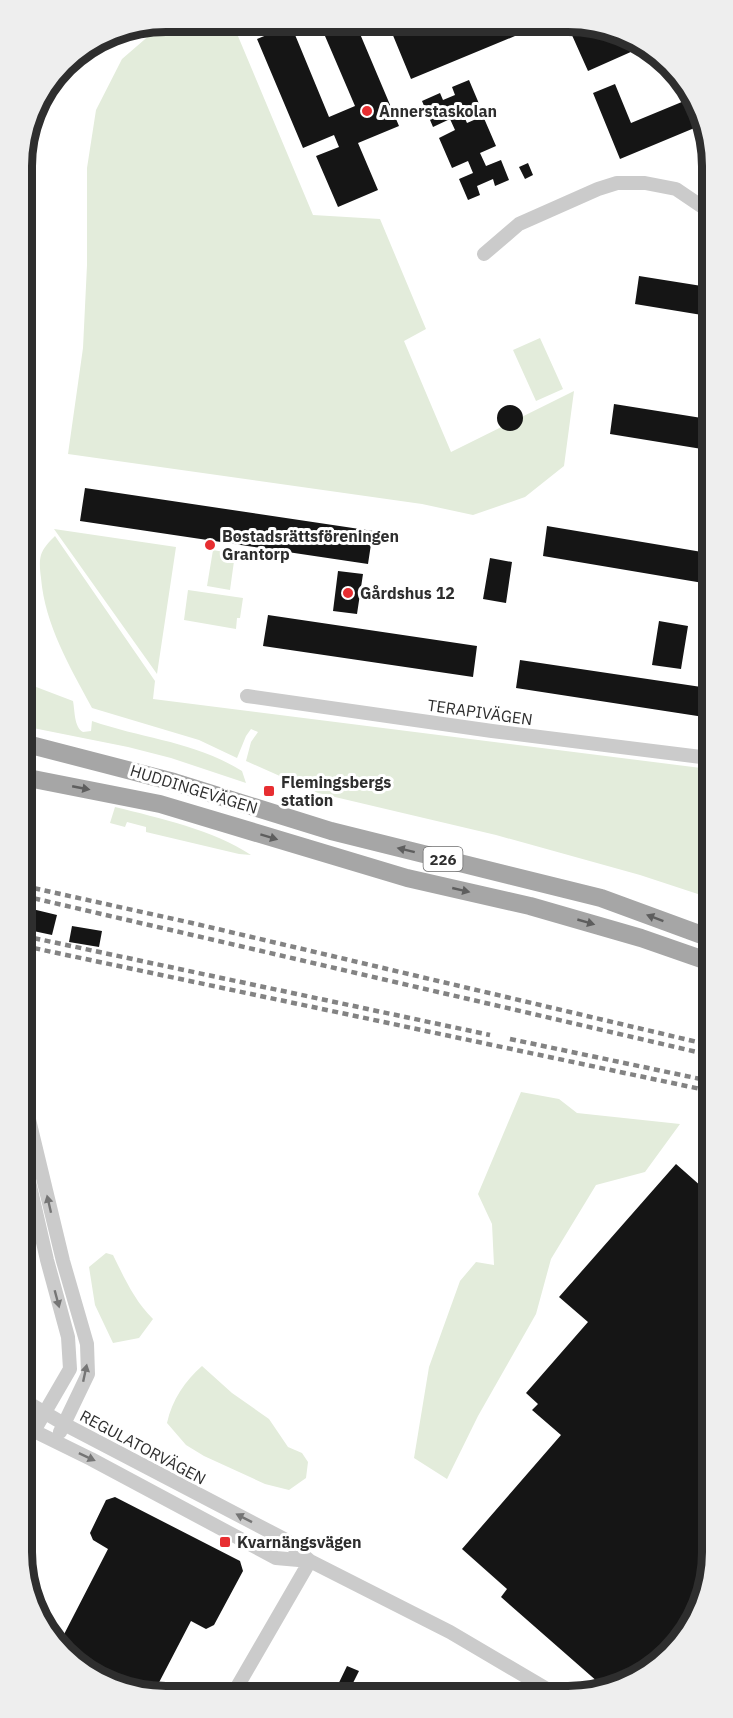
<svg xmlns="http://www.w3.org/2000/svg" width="733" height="1718" font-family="'IBM Plex Sans',sans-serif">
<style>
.green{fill:#e3ecdb}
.building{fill:#151515}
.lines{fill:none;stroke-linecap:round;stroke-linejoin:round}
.minor{stroke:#cbcbcb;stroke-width:14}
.major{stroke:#a6a6a6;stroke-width:18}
.rail{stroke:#838383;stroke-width:4.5;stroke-dasharray:6 4.5;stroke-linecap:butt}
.oneway{fill:#5e5e5e}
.oneway2{fill:#757575}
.poi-dot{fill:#e72e31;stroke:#fff;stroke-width:2}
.labels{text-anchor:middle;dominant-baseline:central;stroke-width:6;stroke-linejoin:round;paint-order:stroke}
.shield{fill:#fff;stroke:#6d6d6d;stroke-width:1.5}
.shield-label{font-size:15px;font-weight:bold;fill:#2e2e2e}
.poi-label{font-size:16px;font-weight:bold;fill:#2e2e2e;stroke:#fff;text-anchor:start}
.street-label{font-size:16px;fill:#2e2e2e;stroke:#fff}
.rim{fill:none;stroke:#2e2e2e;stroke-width:8}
</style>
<rect width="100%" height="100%" fill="#fff"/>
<path class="green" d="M166 21 251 22 235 29 313 215 380 219 426 329 404 341 451 452 574 391 564 466 525 497 473 515 422 504 68 454 83 348 87 265V168L96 110 122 59Z
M540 338 563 389 536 401 513 350Z
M54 529 176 547 157 674Z
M55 536 155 681 153 699 709 769 710 898 640 875 496 835 318 793 246 761 251 742 258 732 251 729 246 736 237 758 199 740 92 708C70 667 45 625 41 578 40 570 39 562 41 555 43 548 50 541 55 536Z
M213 550 235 554 230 590 207 586Z
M188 590 243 598 240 618H237L236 629 184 620Z
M23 682 73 701C75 711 74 727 83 732L91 731 92 721C144 739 193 741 242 771L246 783 171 758 128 747 23 726Z
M115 807C159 818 214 830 251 855L239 854 146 832V827L127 822 125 827 110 823Z
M521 1092 559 1099 577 1113 680 1124 645 1172 596 1185 551 1259 536 1314 478 1416 447 1479 414 1458 429 1367 460 1281 476 1262 494 1265 492 1224 478 1194Z
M106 1253 113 1255C125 1279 134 1300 153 1319L139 1338 113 1343 95 1305 89 1267Z
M202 1366 232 1393 269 1419 288 1447 302 1453 308 1462 306 1478 289 1490 265 1484 204 1456 186 1445 167 1423C172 1400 185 1381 202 1366Z"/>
<path class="building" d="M319 22H355L399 126 358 143 378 190 338 207 316 156 339 147 334 135 303 148 257 39 291 25 329 117 355 106Z
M417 23H510L515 36 411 79 392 33Z
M567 24H595L599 31 605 28 642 47 588 71Z
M469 80 480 106 463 114 467 123 483 116 496 146 480 153 486 166 501 160 509 180 495 186 493 179 477 186 480 195 468 200 459 179 473 173 468 161 452 168 439 138 455 130 450 119 433 127 422 101 440 93 443 100 455 95 452 87Z
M615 84 631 123 689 99 704 124 620 159 593 93Z
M528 163 533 175 525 179 519 167Z
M639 276 708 287V316L635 304Z
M614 404 708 419V450L610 434Z
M497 418a13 13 0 1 1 26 0a13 13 0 1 1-26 0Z
M85 488 373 531 368 564 80 521Z
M547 526 708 553 709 584 543 556Z
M490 558 512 562 506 603 483 599Z
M338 571 363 574 357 614 333 611Z
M268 615 477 646 473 677 263 646Z
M659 621 688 626 681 669 652 665Z
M520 660 708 688 704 717 516 688Z
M24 907 57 915 52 935 24 929Z
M72 926 102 931 99 947 69 942Z
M676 1164 702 1187 710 1177 712 1562 701 1607 676 1648 607 1690 501 1597 507 1589 462 1549 561 1435 532 1410 538 1404 526 1393 588 1322 559 1297Z
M115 1497 240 1561 243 1571 214 1625 206 1629 191 1621 153 1694H138L70 1661 59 1644 108 1549 93 1540 90 1533 106 1500Z
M347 1666 359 1671 348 1693H334Z"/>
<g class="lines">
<path class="minor" d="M484 254 519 224 598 189 617 183H645L676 189 707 210
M247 696 492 731 709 758
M24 1099 63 1261 87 1344 88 1374 64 1424 286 1540 310 1561 450 1632 552 1692
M25 1164 47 1260 68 1337 70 1369 34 1431 91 1459 276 1558 310 1561
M25 1401 64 1424 60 1432
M233 1694 310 1561"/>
<path class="major" d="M23 743 174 782 331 831 601 898 710 938
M23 777 160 804 407 878 530 906 641 938 710 962"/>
<path class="rail" d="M24 886 192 923 710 1045
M24 896 710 1055
M24 936 490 1035
M24 946 710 1091
M510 1039 710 1081"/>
</g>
<defs><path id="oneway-solid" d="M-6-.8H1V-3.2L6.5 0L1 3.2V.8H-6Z" transform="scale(1.5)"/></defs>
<g class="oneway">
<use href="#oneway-solid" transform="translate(81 788) rotate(11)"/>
<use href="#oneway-solid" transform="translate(269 837) rotate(17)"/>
<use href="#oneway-solid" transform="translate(406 850) rotate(-166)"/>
<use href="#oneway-solid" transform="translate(461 890) rotate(13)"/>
<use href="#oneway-solid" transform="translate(655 918) rotate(-159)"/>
<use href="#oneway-solid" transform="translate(586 922) rotate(16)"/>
</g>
<g class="oneway2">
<use href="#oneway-solid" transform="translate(49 1204) rotate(-103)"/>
<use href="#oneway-solid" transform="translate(57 1299) rotate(75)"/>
<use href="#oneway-solid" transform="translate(85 1373) rotate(-78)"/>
<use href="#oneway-solid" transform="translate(87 1457) rotate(25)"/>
<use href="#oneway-solid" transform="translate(244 1518) rotate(-153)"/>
</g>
<g class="poi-dot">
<circle cx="367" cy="111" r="6"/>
<circle cx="210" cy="545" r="6"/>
<circle cx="348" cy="593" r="6"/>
<rect x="263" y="785" width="12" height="12" rx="3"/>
<rect x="219" y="1536" width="12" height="12" rx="3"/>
</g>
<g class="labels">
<rect class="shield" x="423.5" y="847" width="39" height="24" rx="4.5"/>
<g class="shield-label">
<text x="443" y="859">226</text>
</g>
<g class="poi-label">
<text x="379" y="111">Annerstaskolan</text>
<text x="222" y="536">Bostadsrättsföreningen<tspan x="222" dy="18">Grantorp</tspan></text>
<text x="360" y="593">Gårdshus 12</text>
<text x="281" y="782">Flemingsbergs<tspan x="281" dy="18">station</tspan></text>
<text x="237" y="1542">Kvarnängsvägen</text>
</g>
<g class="street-label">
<text transform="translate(480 712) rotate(8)">TERAPIVÄGEN</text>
<text transform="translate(194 789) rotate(17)">HUDDINGEVÄGEN</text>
<text transform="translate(143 1447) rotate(28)">REGULATORVÄGEN</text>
</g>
</g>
<path d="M0 0H733V1718H0ZM166 32H568A134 134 0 0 1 702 166V1552A134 134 0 0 1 568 1686H166A134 134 0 0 1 32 1552V166A134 134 0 0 1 166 32Z" fill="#eee" fill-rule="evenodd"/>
<path class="rim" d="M166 32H568A134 134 0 0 1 702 166V1552A134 134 0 0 1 568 1686H166A134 134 0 0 1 32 1552V166A134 134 0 0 1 166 32Z"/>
</svg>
